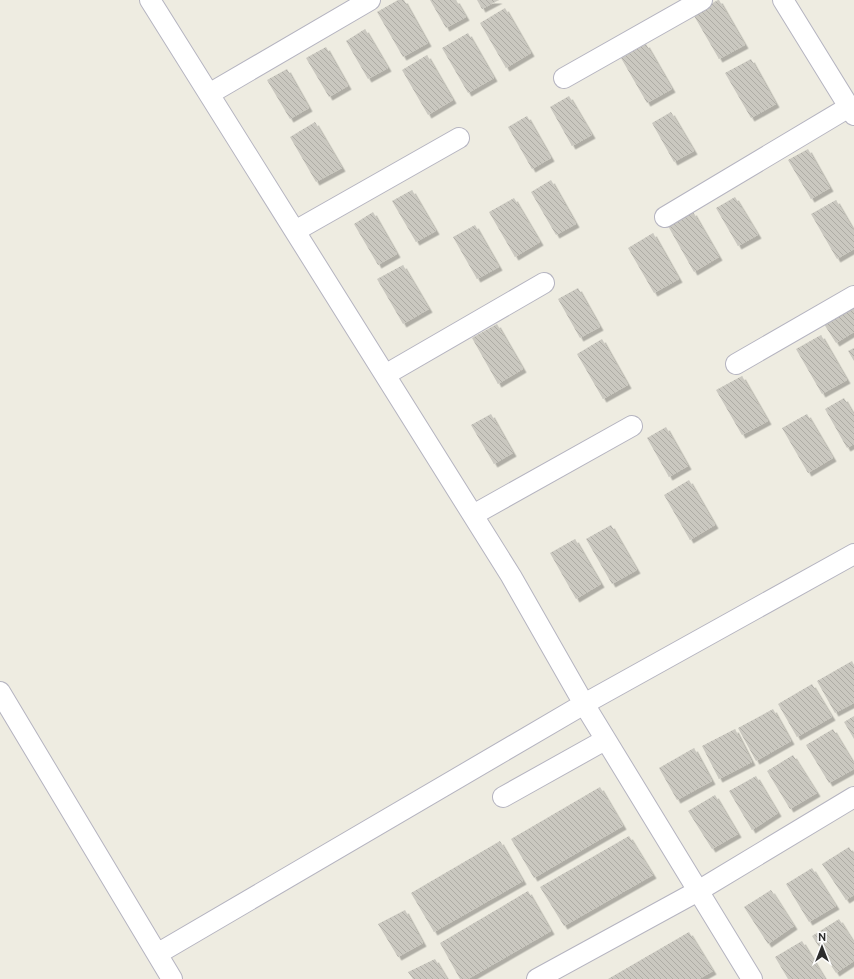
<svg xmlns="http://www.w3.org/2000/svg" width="854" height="979" font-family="Ubuntu,sans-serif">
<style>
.building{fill:url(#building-back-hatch);filter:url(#shadow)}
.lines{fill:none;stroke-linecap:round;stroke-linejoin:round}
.minor-casing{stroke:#b5b4c0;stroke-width:22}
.minor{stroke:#fff;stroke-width:20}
</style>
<defs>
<pattern id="building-back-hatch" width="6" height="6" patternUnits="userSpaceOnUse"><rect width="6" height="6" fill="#cac8c0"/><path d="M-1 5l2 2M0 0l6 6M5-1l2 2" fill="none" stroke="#aeaca5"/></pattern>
<filter id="shadow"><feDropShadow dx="3.5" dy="3.5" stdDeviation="0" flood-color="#0004"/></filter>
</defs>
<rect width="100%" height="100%" fill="#eeece1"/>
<path class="building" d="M398 0H404L428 43 403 57 377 12Z
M430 0H456L466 17 446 28Z
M477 0H499L482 9Z
M718 0H719L745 45 719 59 693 14Z
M505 8 531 53 506 68 480 23Z
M365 29 388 68 368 79 346 41Z
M468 33 494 78 468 93 442 48Z
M646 44 672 89 647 103 621 58Z
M326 47 348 86 329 97 306 58Z
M427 55 453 100 428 115 402 70Z
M751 59 776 104 751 118 725 73Z
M287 69 309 108 290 119 267 80Z
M569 96 592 135 572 146 550 107Z
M671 112 694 151 674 162 652 123Z
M527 116 551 158 532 169 508 127Z
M315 122 342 168 316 182 290 137Z
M808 149 830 188 811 199 788 160Z
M551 180 576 224 556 235 531 192Z
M412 190 436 231 416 242 392 201Z
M735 197 758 235 738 246 716 208Z
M514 198 540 242 515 257 489 212Z
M836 200 854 231V249L837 259 811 214Z
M373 212 397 254 378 265 354 224Z
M693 212 719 257 694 272 668 226Z
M475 225 499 267 477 279 453 237Z
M653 233 679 279 654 293 628 248Z
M403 265 429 309 403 324 377 279Z
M578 288 600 327 580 338 558 299Z
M854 306V332L836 343 824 324Z
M497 324 523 369 498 384 472 338Z
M821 335 847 380 822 394 796 349Z
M602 339 628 385 603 399 577 354Z
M854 348V361L848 351Z
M742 376 768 421 742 435 716 390Z
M844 398 854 415V444L847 448 825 409Z
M491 414 513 453 494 464 471 425Z
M807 414 833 458 808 473 782 428Z
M666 427 688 466 669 477 647 438Z
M689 480 715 525 690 540 664 495Z
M611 525 637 570 612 584 586 539Z
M575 539 601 584 576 599 550 553Z
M852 661 854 665V703L835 713 817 681Z
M812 684 832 717 797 737 778 704Z
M773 709 791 741 756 761 738 728Z
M854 716V739L844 722Z
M735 729 752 762 719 779 702 746Z
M833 729 854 764V769L829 783 806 745Z
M694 748 712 781 677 800 659 768Z
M793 755 817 793 790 809 767 771Z
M756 776 778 813 752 830 729 791Z
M600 787 623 826 534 878 511 839Z
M715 795 738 834 712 849 688 811Z
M629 836 653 875 564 926 540 887Z
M500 841 523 881 434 932 411 893Z
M849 847 854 855V895L846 900 822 864Z
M812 868 836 906 809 922 786 884Z
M771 890 794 926 768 944 744 907Z
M528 891 551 931 468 979H460L440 943Z
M405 910 423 943 398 957 378 924Z
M839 919 854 943V961L836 973 812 936Z
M689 932 713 971 699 979H608Z
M802 941 825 979H788L775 957Z
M435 959 447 979H413L408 972Z"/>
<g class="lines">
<defs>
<path id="minor" d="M150 0 511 576 584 704 752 979
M783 0 854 115
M564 78 702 0
M209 94 370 0
M665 217 849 107
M295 231 459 138
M736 364 854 296
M385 375 544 283
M473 515 632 426
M0 692 172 979
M503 797 605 740
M157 954 584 704 854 554
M537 979 698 891 854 797"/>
</defs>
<use href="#minor" class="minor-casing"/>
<use href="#minor" class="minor"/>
</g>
<g transform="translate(822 947)" stroke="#ffffff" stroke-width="3" paint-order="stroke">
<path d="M0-3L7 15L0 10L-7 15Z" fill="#2d2d2d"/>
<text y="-6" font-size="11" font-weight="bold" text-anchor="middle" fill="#2d2d2d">N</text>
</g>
</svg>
